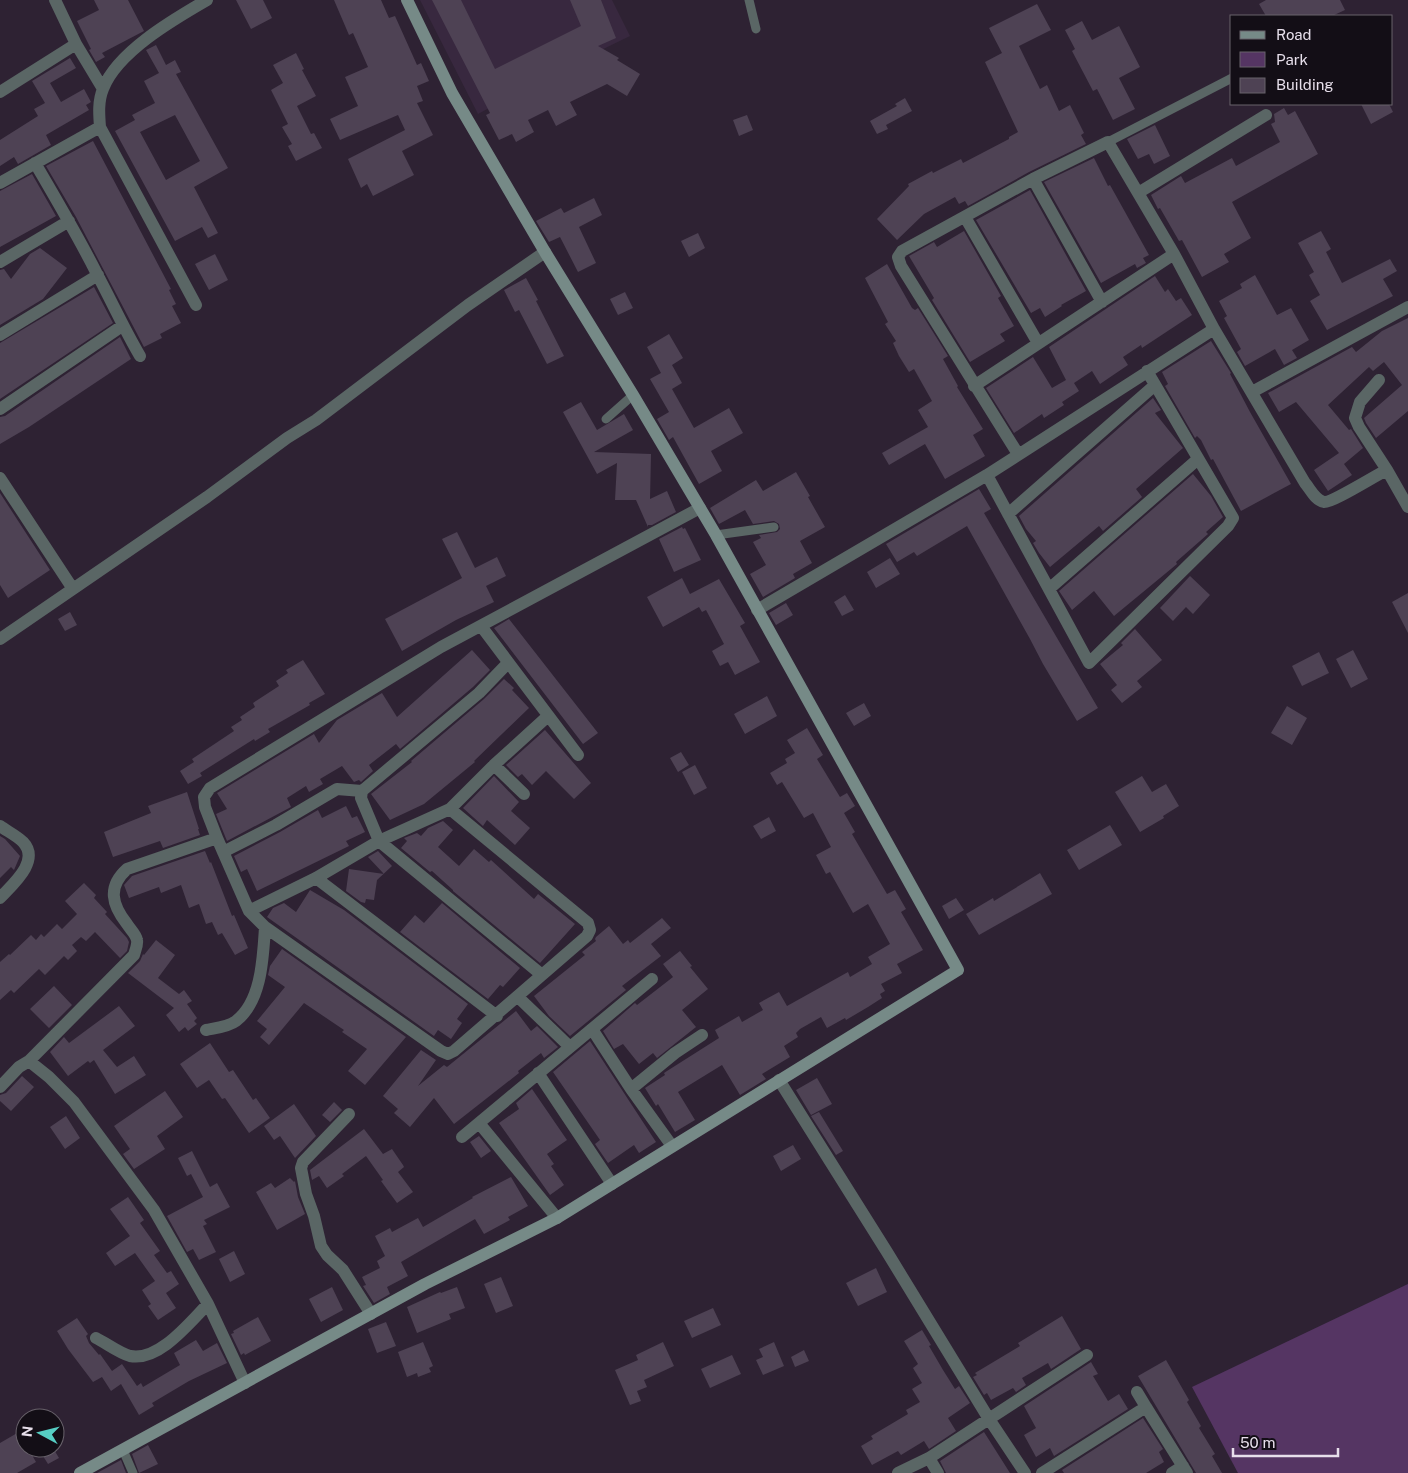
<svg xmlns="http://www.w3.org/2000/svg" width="1408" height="1473" font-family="'Public Sans',sans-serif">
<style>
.built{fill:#38283f}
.green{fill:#553563}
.building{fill:#4e4254;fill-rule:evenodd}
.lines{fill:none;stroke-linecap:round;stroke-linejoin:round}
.lane{stroke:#5a6665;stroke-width:9}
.street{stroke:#5a6665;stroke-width:12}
.secondary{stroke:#768a87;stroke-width:12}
</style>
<rect width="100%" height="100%" fill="#2e2233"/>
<path class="built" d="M420 0H612L630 36 552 74 478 114Z"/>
<path class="green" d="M1408 1284V1473H1238L1192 1387Z"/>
<path class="building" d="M94 0H128L144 31 102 53 105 57 96 62 89 50 91 49 77 21 99 10Z
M236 0H263L272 18 251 29Z
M334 0H381L389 18 395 16 417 65 421 63 429 81 417 86 423 101 417 103 433 135 402 151 414 175 373 196 367 184 361 188 348 159 405 130 398 115 340 140 330 119 358 106 345 77 368 67 353 33 349 35Z
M432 0H461L495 69 581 26 570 0H601L616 38 598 46 619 58 617 60 640 74 627 96 607 84 570 102 577 115 556 126 548 110 528 120 534 132 516 142 512 134 499 140 486 115 490 113Z
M1266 0H1340L1345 10 1332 16H1266L1259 4Z
M1037 4 1051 30 1019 46 1040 89 1047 85 1059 111 1070 105 1084 133 1081 135 1086 144 1029 172 968 206 965 201 959 204 955 197 924 214 897 240 877 219 909 186 908 184 932 171 933 173 961 159 963 163 1009 139V137L1018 132 985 62 1002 53 989 28Z
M1082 21 1092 40 1119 26 1140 67 1119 78 1135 109 1113 120 1097 89 1093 91 1072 51 1075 49 1065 30Z
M156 45 166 65 175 60 181 72 176 74 228 168 194 187 218 233 208 238 202 227 175 241 115 131 135 120 132 115 155 103 144 81 159 73 146 50ZM175 115 200 161 166 180 140 132Z
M296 53 304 69 302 70 316 96 297 106 311 134 314 133 322 148 296 161 288 146 292 144 282 127 288 124 271 90 283 83 273 65Z
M70 58 76 68 50 83 61 102 84 89 91 102 86 105 89 110 46 135 51 145 18 164 14 157 0 166V140L38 116 34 109 45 103 32 81Z
M905 98 912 111 886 125 888 129 877 134 870 121 897 106 895 104Z
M1361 104H1389L1393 112 1371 124Z
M1284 108 1288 115 1295 111 1318 154 1232 202 1251 238 1224 254 1229 262 1202 277 1182 240 1179 241 1160 208 1158 209 1151 195 1181 176 1185 183 1232 158 1236 166 1280 142 1271 124 1275 122 1274 114Z
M747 115 753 130 739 136 733 120Z
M1155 125 1170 156 1154 164 1149 154 1138 159 1127 139Z
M93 141 171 289 169 290 176 304 172 306 181 323 160 334 162 338 144 347 76 217 46 166Z
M1094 158 1108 186 1110 185 1149 255 1143 258 1146 263 1137 268 1135 264 1101 283 1044 182Z
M32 174 56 216 0 247V191Z
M1030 190 1086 291 1061 305 1062 306 1045 317 1040 308 1031 313 976 220Z
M594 198 602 215 579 227 596 263 578 272 560 237 549 242 536 221 561 208 564 213Z
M964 231 1001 296 998 298 1014 326 1000 334 1005 341 970 362 932 300 934 298 909 256 934 242 937 247Z
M1321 231 1331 249 1326 252 1342 283 1390 259 1397 271 1383 279 1393 296 1327 330 1310 301 1320 295 1309 275 1314 272 1298 243Z
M698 233 705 248 689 257 681 241Z
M40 248 67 268 43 299 0 325V270L4 269 11 279 30 254Z
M215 254 228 280 209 290 195 264Z
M887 264 912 308 915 310 918 308 948 356 943 359 958 386 957 387 983 429 973 435 985 456 945 479 925 444 889 465 882 453 928 427 918 410 932 401 914 369 909 372 899 356 893 343 896 341 885 324 888 322 865 278Z
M1255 275 1277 315 1291 308 1309 340 1292 350 1297 358 1284 365 1275 349 1245 366 1237 352 1241 349 1224 318 1227 316 1219 301 1242 288 1240 284Z
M1155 276 1165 292 1168 289 1176 301 1181 298 1192 315 1142 348 1141 345 1123 357 1128 365 1100 384 1092 371 1074 383 1079 391 1062 402 1064 405 1044 418 1042 414 1014 433 986 388 1033 357 1052 388 1066 380 1049 347Z
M526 278 538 300 536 301 564 356 547 364 519 310 515 312 504 290Z
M94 287 113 323 0 399V343Z
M625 292 633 308 618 315 610 299Z
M1408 318V411L1376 438 1366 423 1364 418 1402 385 1384 362 1373 371 1369 367 1328 405 1349 430 1351 429 1363 448 1344 464 1352 475 1328 491 1314 470 1339 453 1296 402 1279 412 1268 393 1352 347 1356 352 1382 331Z
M669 334 683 358 672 365 682 383 672 389 694 428 729 408 743 433 711 451 722 471 699 484 673 437 669 440 657 419 669 412 650 379 661 373 647 347Z
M120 337 131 359 29 427 0 444V417L5 416Z
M1211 341 1231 373 1230 374 1250 412 1291 484 1241 511 1213 459 1211 460 1201 440 1197 436 1195 438 1165 386 1168 384 1162 372Z
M1153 398 1161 410 1155 413 1183 448 1136 489 1142 497 1103 531 1099 526 1050 567 1039 553 1033 543 1036 541 1026 529 1019 516Z
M581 402 597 430 624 414 633 430 594 452 651 454 650 499 667 491 676 512 652 525H648V527L636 500H615L617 463 597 474 563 412Z
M796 472 810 496 808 497 825 527 800 541 812 563 793 574 795 578 763 597 750 574 766 565 753 542 761 538 759 535 777 532 780 529 779 524 774 521 753 524 745 510 719 524 710 508 756 480 763 491Z
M1193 474 1211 496 1223 517 1206 532 1208 534 1176 562 1177 564 1114 616 1094 591 1072 610 1059 591Z
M979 489 991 509 984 513 1098 708 1077 721 1043 664 1030 639 967 526 917 556 914 552 897 562 886 544Z
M0 493 50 570 8 598 0 585Z
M682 527 683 529 685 528 701 560 674 572 659 539Z
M457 532 475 568 497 557 506 576 486 586 494 602 456 620 402 651 385 619 462 578 442 539Z
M890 558 900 574 876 588 867 572Z
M1190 576 1210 595 1193 614 1186 607 1173 621 1160 608Z
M682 578 690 594 719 579 745 623 740 626 760 662 735 675 728 662 720 666 712 651 724 644 706 610 702 612 699 607 663 627 647 597Z
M1408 593V633L1392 602Z
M845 595 854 610 842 616 834 602Z
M786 603 793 615 776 625 769 613Z
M70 612 77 625 65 631 58 619Z
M509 619 598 733 583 744 494 628Z
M1135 629 1162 660 1137 681 1142 687 1122 703 1111 690 1117 685 1100 664 1123 645 1121 643Z
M472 650 490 670 473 687 400 749 396 744 369 765 373 771 361 782 359 780 354 782 342 766 320 779 323 784 309 792 306 786 287 798 291 807 227 841 216 814 227 809 217 793 314 734 319 743 337 720 382 693 397 717Z
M1353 650 1368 679 1351 688 1336 659Z
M1319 652 1329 673 1302 686 1292 666Z
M303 660 325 694 309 703 310 705 268 729 270 732 255 741 254 739 200 773 202 776 188 784 180 771 194 762 192 759 234 731 231 727 242 720 240 717 255 707 253 703 279 686 276 681 288 673 286 670Z
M504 679 514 688 512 690 529 708 474 761 475 762 424 804 390 820 371 794 412 762 411 761 484 699Z
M767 696 777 716 745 734 734 714Z
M864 703 871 716 854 726 846 713Z
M1287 706 1307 718 1292 745 1271 733Z
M807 728 823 755 817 759 840 797 847 793 855 806 844 813 855 832 852 834 887 894 895 890 906 909 901 912 923 950 897 964 902 973 881 984 885 991 880 994 882 998 868 1007 846 1020 845 1018 827 1028 821 1017 800 1029 796 1033 798 1037 784 1046 790 1057 762 1074 766 1079 740 1095 722 1065 678 1092 695 1120 675 1132 658 1104 656 1106 645 1088 665 1075 664 1073 667 1071 719 1038 715 1030 739 1016 742 1022 763 1010 759 1003 779 992 787 1006 848 972 850 977 872 964 868 957 890 944 868 904 853 913 830 872 826 874 816 855 831 847 813 813 804 818 782 782 777 785 770 773 787 763 785 759 795 753 787 740Z
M545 730 591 783 574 799 546 771 532 785 522 774 518 777 506 765Z
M681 752 689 765 678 772 670 758Z
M695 765 707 788 694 795 682 772Z
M494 776 519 802 511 811 530 828 515 845 487 820 483 826 463 808Z
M1142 776 1152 792 1166 784 1179 806 1163 816 1164 818 1140 832 1115 792Z
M187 792 199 829H198L200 835 163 848 160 841 113 857 104 832 151 813 148 806Z
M346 806 352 818 357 816 365 832 346 841 349 846 257 891 247 869 241 872 234 856 280 832 318 810 322 818Z
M769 817 776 831 761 839 753 826Z
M443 821 453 830 438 847 459 866 474 849 489 862 491 860 534 899 538 894 575 924 540 963 453 891V890L432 871 430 872 401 848 407 841 404 838 417 833 421 836 428 828Z
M1110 825 1122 845 1079 870 1067 850Z
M0 836 5 839 20 856 14 870 11 867 0 878Z
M205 851 210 863 211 862 232 916 234 915 248 948 235 955 222 933 218 935 212 922 206 924 199 904 189 908 181 885 161 893 159 887 129 898 124 885 132 876Z
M378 851 392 866 377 880 374 900 366 899 365 903 361 902 346 891 349 869 384 874 368 857Z
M1040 873 1052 894 979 935 966 914 993 898 994 901Z
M84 883 96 895 94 898 107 912 105 914 127 938 129 942 127 951 120 958 95 932 86 941 81 937 72 945 77 951 68 960 64 956 45 975 39 969 14 993 11 990 0 1000V962L9 954 10 955 31 935 36 940 41 934 44 937 57 924 62 929 77 914 65 901Z
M310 890 344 910 468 1004 457 1019 462 1023 451 1039 438 1030 434 1036 267 917 273 908 284 903 296 912Z
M956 898 964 910 949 919 942 906Z
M442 903 520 968 503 987 500 985 488 999 400 932 415 915 424 923Z
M662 918 671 928 651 944 661 956 622 986 626 990 570 1036 549 1016 534 996 585 955 582 952 596 941 595 939 596 937 609 926 623 944 628 940 630 943Z
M156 940 175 955 158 978 179 994 184 990 192 1001 187 1004 197 1018 194 1021 197 1024 188 1031 185 1027 179 1032 166 1015 174 1008 128 973 140 961 143 954 144 955Z
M282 949 406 1037 365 1085 348 1071 367 1049 342 1032 344 1030 304 1003 269 1045 260 1037 267 1029 257 1021 285 987 268 975 270 966Z
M680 951 692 966 690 967 708 989 682 1010 696 1027 657 1058 653 1053 639 1064 623 1044 614 1049 603 1031 635 1003 637 1005 673 977 663 964Z
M54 986 72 1005 49 1028 30 1009Z
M119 1006 135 1026 103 1050 117 1067 134 1056 146 1075 115 1094 94 1060 90 1063 88 1061 68 1076 50 1052 64 1037 69 1043Z
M516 1011 531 1031 537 1026 558 1047 544 1058 541 1053 518 1071 519 1073 454 1124 434 1098 410 1127 394 1113 398 1109 383 1096 421 1050 436 1060 418 1086 444 1065 447 1067Z
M590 1041 656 1142 639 1153 634 1145 608 1163 595 1144 600 1140 553 1072Z
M210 1043 229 1072 233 1070 253 1100 256 1098 270 1118 249 1133 225 1098 222 1099 209 1080 197 1088 180 1064Z
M22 1076 34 1087 11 1111 0 1101V1095L6 1093Z
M817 1078 832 1104 811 1115 796 1090Z
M532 1089 567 1140 547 1154 554 1164 551 1166 564 1185 550 1195 499 1123 519 1109 516 1103Z
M165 1091 183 1117 157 1136 165 1149 134 1169 123 1154 130 1149 114 1126Z
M334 1102 342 1110 330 1122 322 1115Z
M294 1104 316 1136 295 1158 280 1136 274 1140 264 1126Z
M819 1112 843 1151 836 1155 811 1116Z
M66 1116 80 1138 65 1149 50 1127Z
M364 1129 383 1154 392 1149 403 1165 404 1167 398 1172 413 1192 397 1203 381 1181 383 1180 366 1156 342 1174 344 1176 327 1188 319 1176 312 1180 310 1170Z
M479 1136 491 1151 481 1158 470 1142Z
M793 1145 801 1159 781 1171 773 1156Z
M192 1151 210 1187 217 1183 230 1207 204 1220 207 1224 203 1226 216 1252 199 1260 193 1249 187 1252 167 1216 203 1197 191 1174 187 1176 178 1158Z
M511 1177 528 1206 508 1217 510 1220 484 1234 475 1219 401 1262 408 1276 387 1287 390 1294 374 1303 363 1286 366 1285 362 1277 380 1268 377 1261 385 1256 375 1236 390 1228 392 1232 418 1218 423 1227 473 1198 472 1197Z
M290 1178 294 1182 295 1181 298 1197 305 1214 277 1230 256 1192 271 1183 275 1188Z
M128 1197 144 1220 140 1223 160 1251 154 1255 167 1273 171 1271 179 1284 166 1293 176 1308 158 1320 148 1306 151 1304 142 1290 155 1281 135 1253 115 1266 106 1253 130 1236 110 1209Z
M234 1251 245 1274 230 1282 219 1259Z
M876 1268 887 1292 858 1306 846 1283Z
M501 1277 513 1306 496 1313 484 1284Z
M332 1287 343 1310 321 1322 309 1299Z
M457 1287 465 1308 449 1314 451 1319 417 1333 407 1307 440 1292 441 1293Z
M713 1308 721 1325 692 1338 684 1321Z
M1062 1316 1081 1349 1051 1369 1048 1363 1022 1378 1026 1385 1016 1392 1013 1388 991 1400 987 1393 984 1395 973 1377 977 1375 975 1373 1020 1346 1018 1343Z
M258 1317 271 1341 245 1355 244 1353 241 1355 231 1334 234 1333 233 1331Z
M77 1318 88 1334 86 1336 89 1343 99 1355 100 1354 112 1371 122 1364 137 1386 141 1383 143 1387 180 1365 174 1353 196 1340 203 1351 217 1343 227 1363 189 1381 152 1403 154 1406 139 1415 121 1384 111 1391 102 1377 93 1382 68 1349 57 1331Z
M386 1322 396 1346 377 1353 368 1329Z
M922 1330 931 1345 929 1346 943 1370 955 1389 959 1386 970 1403 948 1418 956 1431 929 1449 924 1441 901 1455 898 1451 872 1465 861 1446 873 1439 871 1436 908 1414 906 1410 920 1402 912 1389 922 1383 913 1368 918 1364 904 1341Z
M423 1342 433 1366 429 1368 431 1372 418 1377 417 1373 407 1377 398 1352Z
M663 1342 674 1366 644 1380 647 1387 637 1391 641 1401 630 1405 615 1370 638 1360 636 1355Z
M774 1342 784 1366 763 1375 756 1360 763 1357 759 1349Z
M804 1350 809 1361 795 1367 791 1357Z
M732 1355 741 1374 710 1388 701 1369Z
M1166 1360 1189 1400 1187 1402 1201 1426 1199 1428 1215 1454 1212 1456 1222 1473H1196L1138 1376Z
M1091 1362 1098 1374 1093 1376 1108 1401 1119 1394 1128 1409 1054 1456 1050 1448 1036 1457 1024 1435 1036 1428 1024 1406Z
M1143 1418 1163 1449 1159 1452 1164 1462 1146 1473H1064L1062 1470Z
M19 1432 25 1442V1448H28L36 1462 17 1473H0V1443Z
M984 1432 1010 1473H946L940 1461Z
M148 1445 158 1464 139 1473 132 1454Z
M38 1448H53L59 1458 48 1464Z
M121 1460 126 1473H97Z"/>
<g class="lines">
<path class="lane" d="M749 0 756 29
M1108 142 1232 78
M606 419 633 395
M716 535 774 527
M123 1450 133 1473"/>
<path class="street" d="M55 0 76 44 103 89
M0 92 76 44
M35 163C56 199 78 236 97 274 112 302 124 329 140 356
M1033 179 1102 302
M0 183 100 127
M1138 193 1266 115
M965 217 1038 343
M0 262 69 221
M196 305 100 127C99 114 98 101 103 89 117 52 174 19 207 0
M0 335 98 275
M1379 380 1360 402 1355 418 1359 427 1387 470
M974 386 1174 254
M1252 392 1408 307
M0 409 122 326
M1018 454 901 266 898 257 902 251 1033 179 1108 142 1174 254 1214 329 1305 483C1311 490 1315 500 1324 502 1332 503 1376 475 1387 470L1408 507
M987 475 1089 663 1228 526 1233 518 1147 371
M0 478 73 589
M1008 514 1155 385
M1049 589 1198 459
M757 610 987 475 1214 329
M481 626 578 755
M0 639 207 497 287 438 316 420 468 305 545 252
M508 663 479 693 362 791 361 798 379 841 542 975
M494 765 524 794
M450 809 494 765 548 716
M0 826C7 831 17 836 23 842 41 861 12 885 0 898
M223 852 276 825 337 789 362 791
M316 878 497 1016
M249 911 316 878 379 841 450 809 588 923 590 930 587 936 454 1051 448 1054 441 1051 265 927 249 911 217 838 205 807 204 797 210 788 441 647 700 508
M518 997 570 1047
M592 1029 631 1089 672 1146
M206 1030C216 1028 228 1027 236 1021 262 1001 263 957 265 927
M29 1061 49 1077 74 1102 154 1210 208 1304 245 1383
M538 1073 612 1184
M779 1080 887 1252 989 1419 1025 1473
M0 1087 19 1067 29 1061 134 955C135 951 138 945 137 940 136 934 130 929 127 924 112 905 107 887 127 869L217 838
M631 1089 675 1053 702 1035
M349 1114 303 1162 301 1168 306 1194 314 1216 321 1246 327 1255 343 1270 371 1314
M479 1123 557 1218
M462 1137 652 979
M96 1338C106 1343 119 1353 130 1356 159 1362 190 1322 208 1304
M1137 1392 1146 1407
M929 1458 938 1473
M898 1473 929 1458 1087 1355
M1042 1473 1146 1407 1187 1473
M1172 1473 1183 1466"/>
<path class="secondary" d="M80 1473 425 1284 557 1218 958 970 716 535 633 395 545 252 452 93 407 0"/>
</g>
<rect x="1230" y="15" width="162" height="90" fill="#130e16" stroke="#68626b"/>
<rect x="1240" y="31" width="25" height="8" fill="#768a87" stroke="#68626b"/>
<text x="1276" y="40" font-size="15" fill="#e7dfeb">Road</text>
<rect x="1240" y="52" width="25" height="15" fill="#553563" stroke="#68626b"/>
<text x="1276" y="65" font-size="15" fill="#e7dfeb">Park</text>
<rect x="1240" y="78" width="25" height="15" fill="#4e4254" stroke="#68626b"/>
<text x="1276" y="90" font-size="15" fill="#e7dfeb">Building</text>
<g transform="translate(40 1433) rotate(277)"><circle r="24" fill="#130e16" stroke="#68626b"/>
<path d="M0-4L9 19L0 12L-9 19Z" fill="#56cec3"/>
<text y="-8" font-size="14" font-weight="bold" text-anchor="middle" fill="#e7dfeb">N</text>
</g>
<path d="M1233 1448v8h105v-8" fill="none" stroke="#e7dfeb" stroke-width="2.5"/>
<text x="1240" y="1448" font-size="15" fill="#e7dfeb" stroke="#130e16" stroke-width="4" paint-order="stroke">50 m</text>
</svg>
